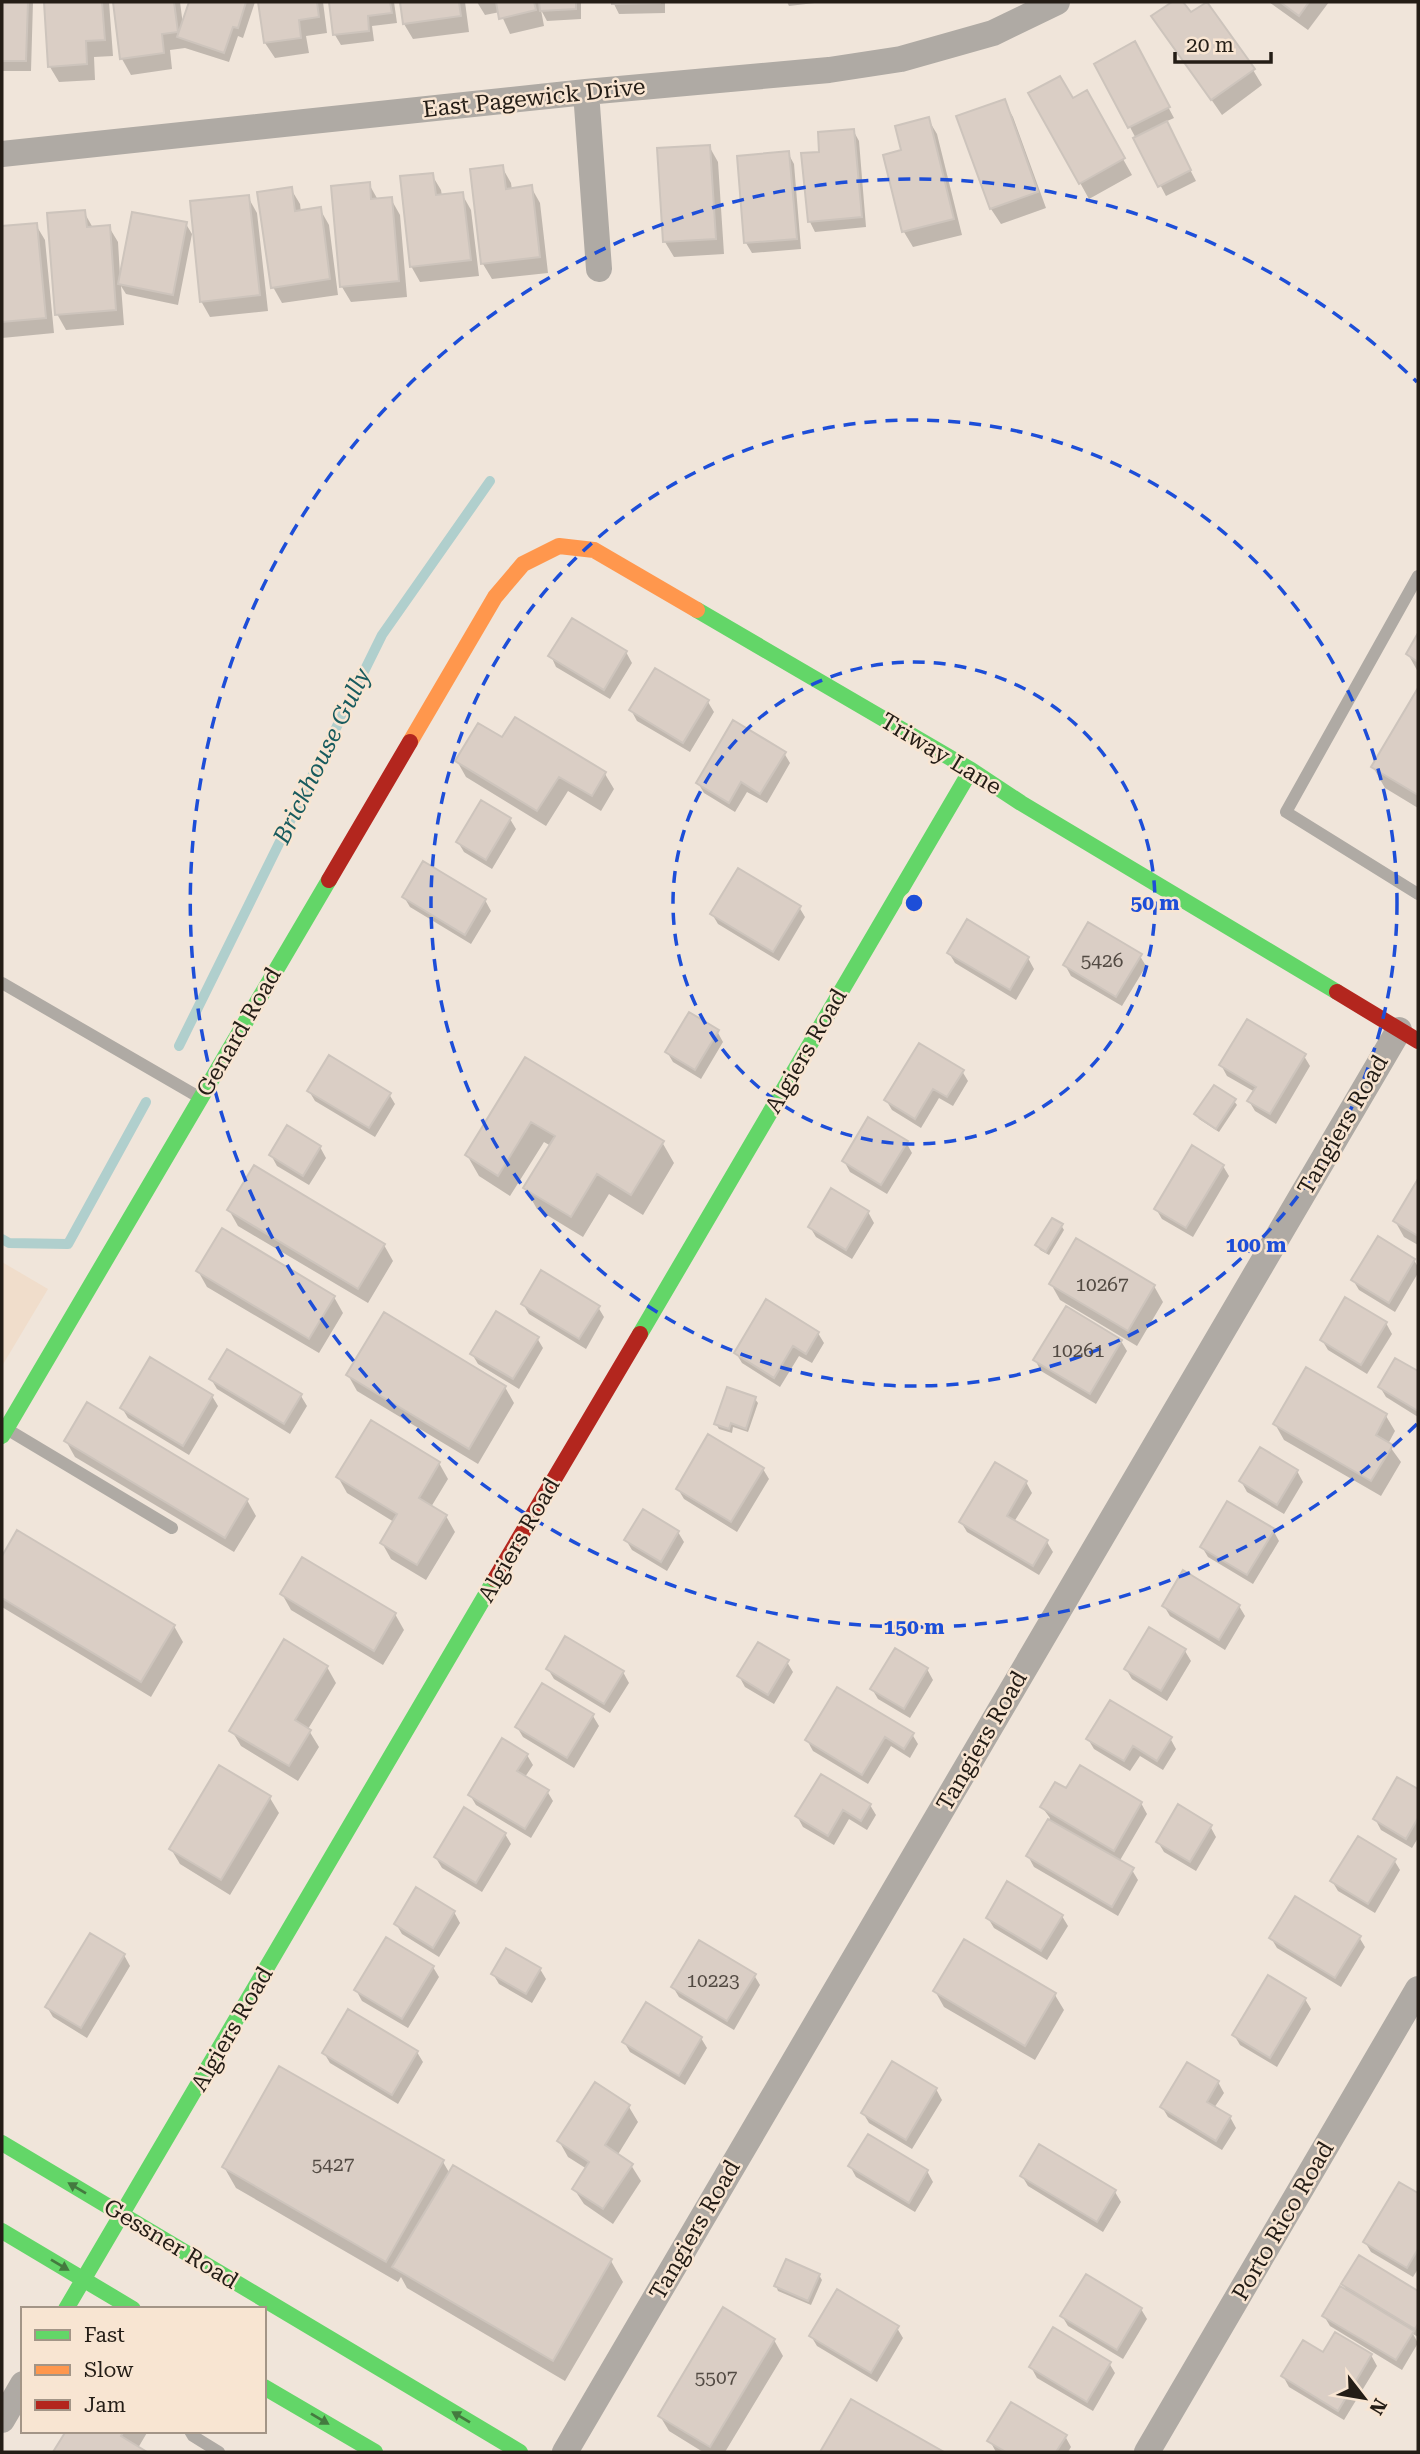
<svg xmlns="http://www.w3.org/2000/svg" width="1420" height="2454" font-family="'Roboto Serif',serif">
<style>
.built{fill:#f0ddcb}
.shadow{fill:#0003}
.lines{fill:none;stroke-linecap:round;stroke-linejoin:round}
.stream{stroke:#b0cfcd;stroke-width:10}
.building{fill:#dacec5;stroke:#cdc4bc;stroke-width:2}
.lane{stroke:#afaaa4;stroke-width:12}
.street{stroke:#afaaa4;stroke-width:26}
.fast{stroke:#63d668;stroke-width:16}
.slow{stroke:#ff974d;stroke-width:16}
.jam{stroke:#b3261e;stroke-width:16}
.oneway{fill:#447a3f}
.ring{fill:none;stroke:#1d4ed8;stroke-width:3.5;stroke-dasharray:12 9}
.labels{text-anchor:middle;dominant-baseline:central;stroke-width:5;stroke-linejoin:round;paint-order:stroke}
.number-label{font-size:19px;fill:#524a43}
.street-label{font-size:23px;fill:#241d16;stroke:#f8e5d2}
.water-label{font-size:24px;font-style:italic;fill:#185b5e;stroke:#f8e5d2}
.centre{fill:#1d4ed8;stroke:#f8e5d2;stroke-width:3.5}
.ring-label{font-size:21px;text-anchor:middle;font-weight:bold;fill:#1d4ed8;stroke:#f8e5d2;stroke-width:5;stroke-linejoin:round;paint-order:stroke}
</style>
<rect width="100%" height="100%" fill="#f0e5da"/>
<path class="built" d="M2 1262 48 1289 2 1366Z"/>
<path class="shadow" d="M2 2H33L31 71H2Z
M46 2H109L113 56 94 57 95 80 59 82 50 67Z
M115 2H180L183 25 191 2H255L243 38 238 36 229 62 185 48 170 50 172 69 131 75 122 59Z
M260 2H323L327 33 306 36 309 53 275 58 265 43Z
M331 2H394L397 23 372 26 374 41 341 45 335 35Z
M401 2H465L469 32 413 39 404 24Z
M477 2H539V5L541 2H581V19L547 21 541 10 544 26 510 34 500 12 485 15Z
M613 2H665V13L619 14Z
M787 2H823L789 6Z
M1175 2H1181L1190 15 1253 70 1262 85 1222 115 1154 17Z
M1269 2H1329L1308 30Z
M1140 54 1174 118 1165 122 1196 181 1166 196 1097 64Z
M1086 93 1132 175 1089 199 1031 94 1072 101Z
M1004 101 1013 117 1046 208 1001 224 991 209 959 117Z
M928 119 937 134 962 235 913 247 904 232 903 152Z
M853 130 859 141 866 227 815 232 810 222 803 155 821 153Z
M709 146 718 162 724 254 674 257 665 242Z
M788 153 794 164 801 249 752 253 746 243 739 157Z
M502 167 511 183 512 190 531 187 540 203 548 273 492 279 483 264Z
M432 175 441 190 442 196 462 194 471 210 479 276 420 282 411 266Z
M369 184 378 200 391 199 400 215 407 297 351 302 342 287Z
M291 189 300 204 301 212 320 209 329 225 338 295 282 303 273 287Z
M248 197 257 213 268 311 210 317 201 301Z
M84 212 93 228 109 227 118 242 120 276 186 224 192 234 178 305 126 294 121 286 124 325 66 330 57 314Z
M36 225 45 240 54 333 2 338V228Z
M1418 637V672L1408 654Z
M626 652 632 663 610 699 556 667 551 656Z
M1418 692V808L1385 788 1373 767Z
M708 702 714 712 690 752 637 721 631 710Z
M503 740 605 774 614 789 601 811 568 791 546 826 466 777 457 761Z
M784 753 790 763 767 803 747 792 735 812 704 793 698 783Z
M510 819 516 829 492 869 464 852 458 842Z
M404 897 485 900 491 911 471 944 410 907Z
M799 907 805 917 779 961 718 924 712 914Z
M949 953 1028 958 1034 969 1016 1000 955 963Z
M1140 956 1146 966 1122 1006 1071 976 1065 965Z
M717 1031 723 1042 701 1079 673 1062 667 1052Z
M1304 1056 1310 1066 1276 1124 1255 1111 1249 1101 1255 1092 1227 1076 1221 1065Z
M525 1059 662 1142 674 1163 643 1215 609 1194 583 1237 537 1209 525 1188 551 1146 544 1142 510 1196 479 1176 467 1155Z
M962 1071 968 1081 953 1106 939 1098 921 1128 892 1110 886 1100Z
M309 1091 389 1094 395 1104 375 1137 315 1101Z
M1234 1101 1237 1105 1219 1132 1199 1119 1196 1114Z
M906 1142 912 1153 887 1194 850 1172 844 1161Z
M320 1147 326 1158 309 1185 277 1166 271 1155Z
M1223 1166 1229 1176 1193 1237 1162 1219 1156 1209Z
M1418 1182V1245L1404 1237 1395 1221Z
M229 1210 384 1245 393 1261 368 1303 238 1226Z
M868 1212 874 1223 852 1259 816 1237 810 1227Z
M1061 1225 1064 1230 1049 1255 1040 1250 1037 1245Z
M1414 1260 1418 1267V1273L1395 1312 1359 1290 1353 1280Z
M198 1271 334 1297 343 1313 319 1353 207 1287Z
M1051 1284 1154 1286 1163 1302 1137 1346 1060 1300Z
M523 1304 598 1307 604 1317 586 1349 529 1314Z
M1386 1323 1392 1334 1367 1374 1328 1350 1322 1340Z
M818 1333 824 1343 812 1363 799 1356 780 1387 742 1363 736 1353Z
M537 1338 543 1348 519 1389 478 1364 472 1354Z
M1121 1341 1127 1351 1096 1404 1041 1371 1035 1360Z
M1396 1360 1418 1373V1417L1386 1397 1380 1387Z
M348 1375 505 1387 514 1403 478 1464 357 1391Z
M211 1379 301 1396 307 1406 290 1434 217 1389Z
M212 1396 218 1406 189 1455 128 1418 122 1408Z
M755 1399 758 1403 748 1432 733 1427 732 1433 719 1429 716 1424Z
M1386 1416 1395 1431 1388 1444 1401 1462 1381 1496 1284 1440 1275 1424Z
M66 1441 247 1500 256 1516 234 1552 75 1457Z
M439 1463 448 1479 431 1507 446 1516 455 1532 426 1580 391 1559 382 1543 394 1522 347 1493 338 1477Z
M763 1469 769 1479 737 1532 684 1499 678 1489Z
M1297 1471 1303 1482 1284 1514 1247 1492 1241 1481Z
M1026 1482 1032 1493 1014 1522 1047 1542 1053 1552 1039 1575 967 1532 961 1522Z
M1273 1530 1279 1541 1253 1584 1208 1557 1202 1547Z
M18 1532 174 1626 183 1642 151 1697 2 1607V1559Z
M678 1532 684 1542 667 1571 632 1550 626 1540Z
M282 1594 395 1614 404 1630 383 1665 291 1610Z
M1164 1606H1239L1245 1616 1225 1650 1170 1616Z
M1185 1651 1191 1661 1167 1701 1132 1679 1126 1669Z
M787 1662 793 1672 774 1704 745 1687 739 1676Z
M327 1667 336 1683 308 1729 319 1747 298 1781 241 1746 232 1731Z
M548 1669 623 1672 629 1683 610 1713 554 1679Z
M927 1669 933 1680 910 1718 878 1699 872 1689Z
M593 1716 599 1726 574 1768 523 1737 517 1727Z
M912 1734 918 1744 910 1758 891 1746 868 1784 813 1751 807 1740Z
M1170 1738 1176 1749 1163 1770 1140 1756 1130 1771 1094 1749 1088 1739Z
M527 1755 533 1765 525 1777 547 1791 553 1801 531 1838 476 1805 470 1795Z
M1398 1780 1418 1791V1838L1412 1848 1381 1830 1375 1819Z
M1066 1791 1141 1803 1147 1814 1119 1862 1132 1870 1138 1880 1118 1916 1034 1867 1028 1856 1050 1818 1042 1807Z
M270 1798 279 1813 230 1895 180 1864 171 1849Z
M870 1805 876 1815 867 1830 849 1819 834 1845 803 1827 797 1816Z
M1210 1826 1216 1837 1196 1871 1164 1852 1158 1842Z
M505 1834 511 1844 482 1892 442 1868 436 1858Z
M1394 1860 1400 1870 1375 1913 1338 1891 1332 1881Z
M454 1912 460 1923 439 1957 402 1934 396 1924Z
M1062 1916 1068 1926 1047 1960 994 1928 988 1918Z
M1359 1937 1365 1947 1341 1987 1277 1948 1271 1938Z
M124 1955 130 1966 87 2038 53 2017 47 2007Z
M433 1967 439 1977 408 2028 362 2001 356 1990Z
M540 1969 546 1979 532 2003 499 1984 493 1974Z
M754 1975 760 1985 734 2030 679 1997 673 1987Z
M935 1991 1055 1995 1064 2010 1035 2060 944 2007Z
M1305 1999 1311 2009 1277 2067 1240 2045 1234 2035Z
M701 2038 707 2048 685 2085 630 2052 624 2042Z
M417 2052 423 2062 398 2104 330 2063 324 2053Z
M1218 2082 1224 2093 1214 2108 1230 2117 1236 2128 1222 2150 1168 2117 1162 2107Z
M595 2085 629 2107 638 2122 617 2156 631 2165 641 2181 613 2224 584 2204 574 2189 587 2169 568 2157 559 2141Z
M936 2089 942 2100 912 2149 869 2123 863 2113Z
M1039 2146 1115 2192 1121 2202 1103 2232 1028 2186 1022 2176Z
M443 2162 450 2174 611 2261 623 2282 565 2381 407 2288 401 2277 398 2282 236 2188 224 2167Z
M850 2166 927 2171 933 2182 915 2212 856 2177Z
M1400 2184 1418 2195V2269L1413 2277 1371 2252 1365 2242Z
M1360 2257 1418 2293V2337L1413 2334 1418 2343 1402 2370 1330 2326 1324 2316 1348 2293 1343 2284Z
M819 2275 822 2280 811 2305 778 2291 776 2286Z
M1141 2309 1147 2319 1123 2359 1068 2326 1062 2316Z
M897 2328 903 2338 877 2382 817 2346 811 2336Z
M774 2340 783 2356 725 2452H703L669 2431 660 2416Z
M1323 2354 1371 2355 1377 2366 1344 2420 1289 2387 1283 2376Z
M1109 2363 1115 2373 1093 2411 1037 2378 1031 2367Z
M852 2401 940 2452H822Z
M68 2431H148L138 2448 144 2452H55Z
M1065 2436 1071 2447 1068 2452H996L990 2441Z"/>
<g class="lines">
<path class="stream" d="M179 1046 382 635 490 481
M2 1239 9 1243 68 1244 146 1102"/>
</g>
<path class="building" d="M2 2H28L26 61H2Z
M44 2H102L105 40 86 41 87 64 48 67Z
M113 2H174L178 32 162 34 164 53 120 59Z
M189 2H246L238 28 233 27 224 53 177 37Z
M258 2H317L319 17 299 20 301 38 264 43Z
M329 2H390L392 13 368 16 369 31 333 35Z
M400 2H459L461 16 403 24Z
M496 2H534L536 10 499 19Z
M539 2H576V9L540 11Z
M612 2H660V3L612 4Z
M1172 2H1183L1191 12 1207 2 1255 69 1211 100 1151 16Z
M1280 2H1309L1299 16Z
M1135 41 1170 107 1128 128 1094 64Z
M1060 76 1073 98 1087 90 1125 158 1079 184 1028 93Z
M1005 99 1038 192 990 209 956 116Z
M929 117 954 219 902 232 883 155 901 150 895 126Z
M1167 121 1191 170 1158 187 1133 138Z
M854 129 862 217 808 222 801 153 819 152 818 132Z
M710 145 716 239 663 242 657 148Z
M789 151 797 239 744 243 737 156Z
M503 165 506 189 532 185 540 257 481 264 470 169Z
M433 173 436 195 463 192 471 260 410 267 400 176Z
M370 182 371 199 392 197 399 281 340 287 331 186Z
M292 187 295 211 321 207 330 279 271 288 257 192Z
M249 195 260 295 200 302 190 201Z
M85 210 87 227 110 225 116 310 55 315 47 213Z
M132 212 187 222 173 295 118 284Z
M37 223 46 318 2 322V226Z
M572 618 627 651 604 690 548 656Z
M1418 633V662L1406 654Z
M655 668 709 700 683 743 629 710Z
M1418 688V795L1371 767Z
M515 717 606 772 592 796 559 777 537 811 455 761 478 723 502 737Z
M733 720 786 752 760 794 741 782 729 803 696 783Z
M481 800 511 818 486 860 456 842Z
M423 861 486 899 465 935 402 897Z
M738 868 801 906 773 952 710 914Z
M967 919 1029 957 1010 990 947 953Z
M1088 922 1142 954 1116 997 1063 965Z
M689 1012 719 1030 695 1070 665 1052Z
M1247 1019 1306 1054 1270 1114 1247 1101 1256 1087 1219 1065Z
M919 1043 964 1070 947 1097 933 1089 915 1119 884 1100Z
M329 1055 391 1093 369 1128 307 1091Z
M525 1057 664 1141 631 1195 597 1174 571 1217 523 1188 555 1136 531 1122 498 1176 465 1155Z
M1214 1085 1236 1099 1216 1129 1194 1114Z
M868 1117 908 1141 881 1185 842 1161Z
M287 1125 321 1146 303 1176 269 1155Z
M1192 1145 1224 1165 1186 1228 1154 1209Z
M254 1165 385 1244 358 1289 227 1210Z
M1418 1179V1236L1393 1221Z
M831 1188 869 1211 846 1250 808 1227Z
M1052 1218 1063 1224 1046 1252 1035 1245Z
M222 1228 335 1296 309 1339 196 1271Z
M1378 1236 1415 1259 1389 1303 1351 1280Z
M1076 1238 1155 1285 1128 1331 1049 1284Z
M541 1270 600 1306 579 1339 521 1304Z
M1345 1297 1387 1322 1361 1365 1320 1340Z
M766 1299 819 1332 806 1354 793 1346 774 1378 734 1353Z
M1066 1306 1122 1340 1090 1394 1033 1360Z
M496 1311 539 1337 513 1379 470 1354Z
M384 1312 506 1386 469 1449 346 1375Z
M227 1349 302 1394 284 1424 209 1379Z
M150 1357 213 1395 183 1446 120 1408Z
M1395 1358 1418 1371V1411L1378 1387Z
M1306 1367 1387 1414 1376 1435 1393 1445 1371 1481 1273 1424Z
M727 1387 756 1397 746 1429 731 1423 729 1429 714 1424Z
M87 1402 248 1499 225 1538 64 1441Z
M371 1420 440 1462 419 1498 447 1515 417 1565 380 1543 397 1514 336 1477Z
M708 1434 764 1468 731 1522 676 1489Z
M1260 1447 1298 1470 1277 1505 1239 1481Z
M995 1462 1027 1481 1007 1516 1048 1540 1033 1566 959 1522Z
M1227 1501 1275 1529 1247 1575 1200 1547Z
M643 1509 679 1531 661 1562 624 1540Z
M17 1530 175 1625 141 1682 2 1598V1556Z
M302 1557 396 1613 374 1651 280 1594Z
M1183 1570 1240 1605 1219 1640 1162 1606Z
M1149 1627 1186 1649 1161 1691 1124 1669Z
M565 1636 624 1671 604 1704 546 1669Z
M284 1639 328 1666 295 1720 311 1730 289 1766 229 1731Z
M758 1642 789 1660 768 1695 737 1676Z
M895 1648 928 1668 904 1709 870 1689Z
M542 1683 594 1714 567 1758 515 1727Z
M837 1687 914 1733 904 1749 885 1737 862 1775 805 1740Z
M1110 1700 1172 1737 1157 1761 1133 1746 1124 1761 1086 1739Z
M502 1738 528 1754 517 1771 549 1790 525 1829 468 1795Z
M219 1765 271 1796 221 1880 169 1849Z
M1080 1765 1142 1802 1114 1851 1040 1807 1055 1782 1066 1788Z
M821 1774 871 1804 861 1821 843 1810 828 1836 795 1816Z
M1397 1777 1418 1789V1818L1406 1839 1373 1819Z
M1178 1804 1212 1825 1190 1862 1156 1842Z
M464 1807 506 1833 476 1883 434 1857Z
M1048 1819 1134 1868 1112 1907 1026 1856Z
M1358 1836 1396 1859 1368 1904 1330 1881Z
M1007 1881 1063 1915 1041 1951 986 1918Z
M416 1887 455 1911 433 1948 394 1924Z
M1295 1896 1361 1936 1335 1978 1269 1938Z
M90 1933 125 1954 81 2028 45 2007Z
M386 1937 434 1966 402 2019 354 1990Z
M964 1939 1056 1993 1025 2046 933 1991Z
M699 1940 756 1974 727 2021 671 1987Z
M506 1948 541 1968 526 1994 491 1974Z
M1268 1975 1306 1998 1270 2058 1232 2035Z
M646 2002 702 2037 679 2076 622 2042Z
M348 2009 418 2051 392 2095 322 2053Z
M892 2061 937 2088 906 2140 861 2113Z
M1187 2062 1219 2081 1207 2102 1231 2116 1216 2141 1160 2107Z
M279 2066 444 2160 386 2262 222 2167Z
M595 2082 630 2105 605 2145 633 2164 603 2209 572 2189 589 2162 557 2141Z
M868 2134 928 2170 909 2203 848 2166Z
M1039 2144 1116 2190 1097 2222 1020 2176Z
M453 2165 612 2259 553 2361 392 2267Z
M1399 2182 1418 2193V2249L1407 2268 1363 2242Z
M1359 2255 1418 2291V2324L1415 2329 1341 2284Z
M786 2259 820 2274 808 2301 774 2286Z
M1086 2274 1142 2308 1117 2350 1060 2316Z
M1340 2286 1414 2331 1396 2360 1322 2316Z
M837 2289 899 2326 871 2373 809 2336Z
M723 2307 775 2339 710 2447 658 2416Z
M1053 2327 1111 2362 1087 2402 1029 2367Z
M1335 2332 1372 2354 1338 2411 1281 2376 1303 2340 1323 2352Z
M851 2399 944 2452H820Z
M1011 2402 1067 2435 1056 2452H1006L987 2441Z
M66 2431H124L121 2436 147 2452H53Z"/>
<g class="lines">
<path class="lane" d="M1418 576 1286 812 1418 894
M2 983 197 1096
M10 1431 172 1528
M190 2431 193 2436 219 2452"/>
<path class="street" d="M586 92 599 269
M2 154 586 92 829 70 901 59 993 33 1057 2
M2 2420 23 2384
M565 2452 1399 1030
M1147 2452 1418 1989"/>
<path class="fast" d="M697 610 971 770 1021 803 1337 992
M640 1334 971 770
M2 1436 329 880
M2 2143 520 2452
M2 2231 133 2309
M66 2309 495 1579
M264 2387 375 2452"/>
<path class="slow" d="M410 742 495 597 523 564 559 546 594 550 697 610"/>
<path class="jam" d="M329 880 410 742
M1337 992 1418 1041
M495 1579 640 1334"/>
</g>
<defs><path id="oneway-solid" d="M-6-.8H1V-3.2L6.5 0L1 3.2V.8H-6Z" transform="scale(1.75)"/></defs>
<g class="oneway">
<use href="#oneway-solid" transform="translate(77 2188) rotate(-149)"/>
<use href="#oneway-solid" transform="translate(60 2265) rotate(31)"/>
<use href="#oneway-solid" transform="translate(461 2417) rotate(-149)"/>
<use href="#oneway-solid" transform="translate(320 2419) rotate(31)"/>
</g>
<g class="ring">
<circle cx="914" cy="903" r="241"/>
<circle cx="914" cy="903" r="483"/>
<path d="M1417 1424A724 724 0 1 1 1417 382"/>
</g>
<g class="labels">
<g class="number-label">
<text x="1102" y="960">5426</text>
<text x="1102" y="1284">10267</text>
<text x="1078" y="1350">10261</text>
<text x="713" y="1980">10223</text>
<text x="333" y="2164">5427</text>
<text x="716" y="2377">5507</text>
</g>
<g class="street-label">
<text transform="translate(534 98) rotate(-6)">East Pagewick Drive</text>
<text transform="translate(941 754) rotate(31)">Triway Lane</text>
<text transform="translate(239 1032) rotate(-60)">Genard Road</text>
<text transform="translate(806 1051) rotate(-60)">Algiers Road</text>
<text transform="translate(1343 1125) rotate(-60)">Tangiers Road</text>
<text transform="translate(519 1540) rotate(-60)">Algiers Road</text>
<text transform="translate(982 1741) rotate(-60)">Tangiers Road</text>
<text transform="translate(232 2029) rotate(-60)">Algiers Road</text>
<text transform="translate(1283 2221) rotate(-60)">Porto Rico Road</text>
<text transform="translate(695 2230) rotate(-60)">Tangiers Road</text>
<text transform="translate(171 2244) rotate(31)">Gessner Road</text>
</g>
<g class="water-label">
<text transform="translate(322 756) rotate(-64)">Brickhouse Gully</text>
</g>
</g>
<circle cx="914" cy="903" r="10" class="centre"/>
<g class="ring-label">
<text x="1155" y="910">50 m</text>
<text x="1256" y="1252">100 m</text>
<text x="914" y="1634">150 m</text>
</g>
<rect width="1420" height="2454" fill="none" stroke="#241d16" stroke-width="7"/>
<rect x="21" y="2307" width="245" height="126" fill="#f8e5d2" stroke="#a39587" stroke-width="2"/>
<rect x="35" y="2330" width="35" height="10" fill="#63d668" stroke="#a39587" stroke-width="2"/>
<text x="84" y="2342" font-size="21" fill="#241d16">Fast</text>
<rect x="35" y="2365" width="35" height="10" fill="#ff974d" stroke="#a39587" stroke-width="2"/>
<text x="84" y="2377" font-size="21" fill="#241d16">Slow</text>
<rect x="35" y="2400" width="35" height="10" fill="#b3261e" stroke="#a39587" stroke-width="2"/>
<text x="84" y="2412" font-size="21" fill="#241d16">Jam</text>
<g transform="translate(1364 2398) rotate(121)" stroke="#f8e5d2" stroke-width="5" paint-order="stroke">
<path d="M0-5L12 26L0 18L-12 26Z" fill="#241d16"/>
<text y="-10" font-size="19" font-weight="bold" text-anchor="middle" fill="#241d16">N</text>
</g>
<path d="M1175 52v10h96v-10" fill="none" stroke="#241d16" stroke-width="3.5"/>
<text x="1186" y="52" font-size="21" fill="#241d16" stroke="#f8e5d2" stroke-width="5" paint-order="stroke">20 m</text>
</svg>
